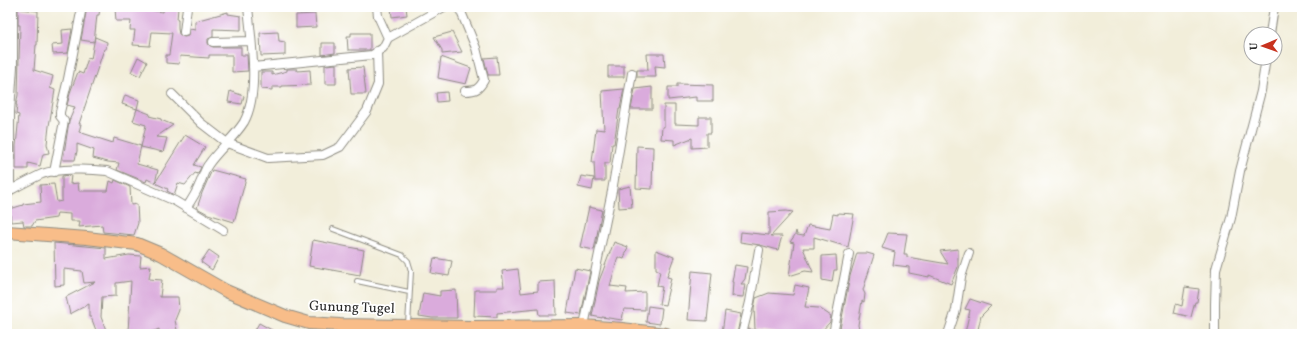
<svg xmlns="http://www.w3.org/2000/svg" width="1309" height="341" font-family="Vollkorn,serif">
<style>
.building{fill:#daabdc}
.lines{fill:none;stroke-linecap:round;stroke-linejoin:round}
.service-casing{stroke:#8e8c82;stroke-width:6}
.minor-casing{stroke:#8e8c82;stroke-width:10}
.primary-casing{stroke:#8e8c82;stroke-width:14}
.service{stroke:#fff;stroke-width:4}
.minor{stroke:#fff;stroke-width:8}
.primary{stroke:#f8bd89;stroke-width:12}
.labels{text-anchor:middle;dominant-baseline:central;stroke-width:3.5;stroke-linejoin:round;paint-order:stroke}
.street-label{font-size:14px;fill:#2b2b2b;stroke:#fff}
</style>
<rect width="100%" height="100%" fill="#fff"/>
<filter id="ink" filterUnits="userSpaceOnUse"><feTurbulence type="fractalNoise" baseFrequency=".025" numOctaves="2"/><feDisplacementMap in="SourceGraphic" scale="8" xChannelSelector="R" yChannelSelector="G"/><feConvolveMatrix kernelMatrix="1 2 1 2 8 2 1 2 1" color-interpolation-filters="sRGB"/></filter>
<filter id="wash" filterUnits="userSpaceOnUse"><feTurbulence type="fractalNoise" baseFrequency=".012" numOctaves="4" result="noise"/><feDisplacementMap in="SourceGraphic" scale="16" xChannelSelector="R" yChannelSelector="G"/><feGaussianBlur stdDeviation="0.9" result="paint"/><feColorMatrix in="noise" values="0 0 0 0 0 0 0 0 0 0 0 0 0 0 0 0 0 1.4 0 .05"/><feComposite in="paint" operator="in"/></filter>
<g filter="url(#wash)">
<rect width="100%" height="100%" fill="#f2eeda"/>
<g id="blocks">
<path class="building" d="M18 7H21V9L38 11 37 45H36L34 70 53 76 50 88 55 90 49 126 47 144 49 153 43 154 40 166 28 163V169H16V146L19 115 16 114 17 105H16L18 95 20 25H18Z
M87 7H100L99 15H97L94 42 81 40Z
M126 7 163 12 164 7 178 8 177 20H178V29L179 34 184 37 188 36 190 29 195 30V21L228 12V14L241 16V30L213 29V37L208 39V43L209 45 213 47H241V55H247L248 71 232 72V55H209V58L180 56 179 64 166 63V55H169L172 33 152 32 150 46 133 45 135 30H130L131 21H116L115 8Z
M391 7H406L407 15 392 17Z
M315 14 316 27 296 28V15Z
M72 29 68 53 53 54 52 45 63 44 62 30Z
M278 32 279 41 285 42V55L261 56 260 33Z
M452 32 462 52 442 54V50L434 37Z
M351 33H370V50H348L347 36H351Z
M95 37 107 42 106 49H104L79 124H81L79 132 113 143 114 138 141 146 137 164 158 170 155 183 147 179 146 182 117 170 119 163 108 162 93 158 94 150 77 144V151L75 160H63L69 121 75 107 67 105 71 90 78 72 83 74 88 58 91 59Z
M322 43H335V53L322 55Z
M647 54H664L665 67 655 66 656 77H637V70H648Z
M138 57 147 62 140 76 131 72Z
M441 57 471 68 466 84 438 78Z
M497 57 499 75H488L484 58Z
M336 64V84H325V65Z
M608 66H624V77H608Z
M363 67 366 94H351L349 68Z
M287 69H297V71L310 70 311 85 282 86V87H272V90L261 89V72H272V75L287 71Z
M677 84 713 85V101H696V97L668 100V87H677Z
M652 87V109H631L635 89Z
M624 89 620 109H619L614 144H612L610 163H605V181H595L594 162H592L596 129 604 130 602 91Z
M230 91 244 96 242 104 228 102Z
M447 92 448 101 437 102 436 93Z
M125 95 139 100 137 109 122 104Z
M664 105H675V124L699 125V117H711V133H707V147L692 148V138L674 145V140L661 139 662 127H664Z
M137 109 150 114 149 116 161 119V120L173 125 156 137 167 138 163 152 141 147 146 125 133 121Z
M185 135 205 147 194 165 201 167 198 174 195 173 185 185 178 183 174 195 169 192 167 191 168 189 155 183Z
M637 146 653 147 652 189 636 188Z
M212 170 246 179 234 222 208 214 197 208 202 193Z
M71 175 70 184 78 183 79 191H108L110 181 114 183 115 180 130 187 131 205 137 204 138 223 134 235 103 232 102 225 79 227 80 221H70V214L57 213 56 218 35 221 32 226H24L23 221 11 222 10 209 23 205V204L41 202 40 185 54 184 57 202 62 201V176Z
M581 176 594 178 592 190 578 187Z
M630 186 632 207 619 208 618 189Z
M589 207 602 210 594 250 580 247Z
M786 211 793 212 771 236H782L778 250 760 245 740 242 741 232 769 235V212Z
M838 213 854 214 848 247 814 237V248H803L813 272 805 271 789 276 794 243 790 242 795 235 796 231 797 235 804 236 808 225 830 229 833 214 838 215Z
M888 233 907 234 904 254H907V257L948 264 940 251 958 249V267L951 284 929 275V277L909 273V267L893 265 895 252 882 248Z
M313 240 364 250 360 275 309 266Z
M614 242 628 247 624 259 618 257 610 286 627 288 626 293 645 292V310L624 309 622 320 602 317V318L592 316 599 281Z
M54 243 106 248V259L129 255 141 256 140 267 151 266 149 279 162 280 160 297H178L179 310 175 320 177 330 159 333V329L147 334H135L128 332 131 281 116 283V296L102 297 101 317 106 330 97 333 91 317H89V304L70 314 66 297 95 282 84 283 82 271 64 269V285L55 286Z
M209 250 219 257 212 270 201 262Z
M656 250 674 257 667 277 671 278 665 305 659 304 662 287 657 286 660 271 656 269Z
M857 253H867L874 255 863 290 865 294 864 302 862 301 858 325 860 334H839L850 276Z
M836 255 837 270H834L832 282 822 280V256Z
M434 258 452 261 449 276 431 273Z
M735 265 747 267 745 279 741 284H745L743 297 733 296 732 297 733 282H732Z
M575 268 590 271 581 315 567 313Z
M518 269 521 293 538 291V282L555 281 556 315H539L538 309 497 313V317L474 316 475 290H497V287H504L502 271Z
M692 271 712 273 707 321 688 320Z
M795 285 809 288 805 307 819 308 831 316 830 322 819 334H782L755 330 754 308 756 298 769 293 793 295Z
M1185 287 1199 289 1197 302H1195L1191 317 1174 313 1176 304 1182 306Z
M456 290 457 318H432L419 316 423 293 440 296V291Z
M970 299 991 306 981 316 977 334 965 333 970 310 965 309Z
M648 306 662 308 660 324 646 322Z
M725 311 741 314 737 334 722 333Z
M259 323 279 334H253Z
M749 328 759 334H748Z"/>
</g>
</g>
<g filter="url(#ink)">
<use href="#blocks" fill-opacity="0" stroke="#8e8c82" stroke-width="1"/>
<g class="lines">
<defs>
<path id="service" d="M333 229 402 255 408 261 411 271 408 325
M357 281 409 292"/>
<path id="minor" d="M377 7 378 16 388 38
M459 7 476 48 484 80C479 89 476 91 465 91
M184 32 187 7
M1270 34 1274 7
M213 42 251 41
M253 67 372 55 383 48 388 38 444 7
M172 94 201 123 227 143 268 158 323 155 340 147 367 111 378 84 377 51
M54 172 64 121 60 116V112L68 79 82 7
M9 191C20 185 31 179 42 174 58 168 91 169 107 171L175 201 223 230
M7 197 10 185V112L13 66V7
M186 208C192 200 197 191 201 181 203 176 205 169 208 165 219 149 234 138 244 122 260 93 251 39 248 7
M584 326 612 191 632 73
M742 334 750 302 759 250
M833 334 849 254
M948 334 956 310 961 277 969 253
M1215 334V304L1216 269 1231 218 1240 171 1261 91 1266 58"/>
<path id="primary" d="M7 232 87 238 137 244 161 254 226 291 285 316 309 323 340 325 475 327 584 326 622 329 666 334"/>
</defs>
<use href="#service" class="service-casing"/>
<use href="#minor" class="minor-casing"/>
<use href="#primary" class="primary-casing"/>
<use href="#service" class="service"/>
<use href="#minor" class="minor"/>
<use href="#primary" class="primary"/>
</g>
</g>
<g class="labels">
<g class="street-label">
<text transform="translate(352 308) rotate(2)">Gunung Tugel</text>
</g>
</g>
<rect width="1309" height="341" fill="none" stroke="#fff" stroke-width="24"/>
<g transform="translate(1263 46) rotate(268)"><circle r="19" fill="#ffffff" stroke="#aaaaaa"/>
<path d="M0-3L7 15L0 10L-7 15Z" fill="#c8321e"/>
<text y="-6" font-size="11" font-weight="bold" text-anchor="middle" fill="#2b2b2b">U</text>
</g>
</svg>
